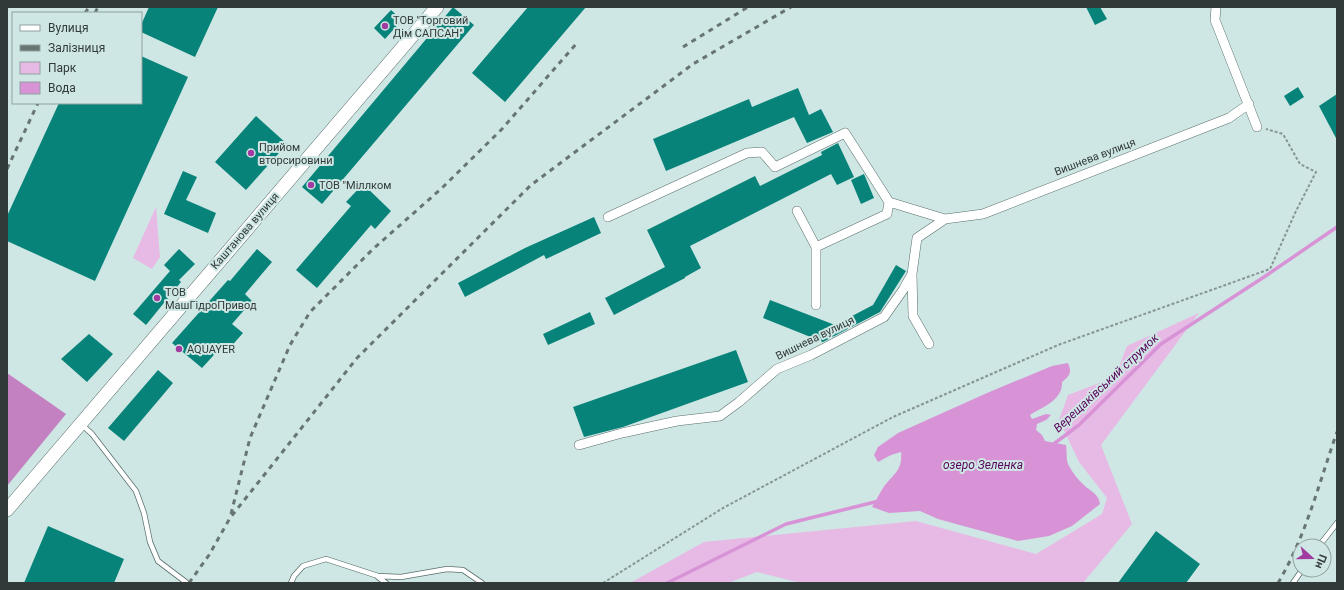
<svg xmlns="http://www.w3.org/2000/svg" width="1344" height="590" font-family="Roboto,sans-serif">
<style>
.green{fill:#e7bae5}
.forest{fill:#c381c2}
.water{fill:#d793d6}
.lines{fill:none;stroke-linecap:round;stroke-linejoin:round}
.stream{stroke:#d793d6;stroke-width:3.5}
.building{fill:#08837a}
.lane-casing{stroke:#596f6c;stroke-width:6}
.street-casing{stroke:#596f6c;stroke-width:10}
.secondary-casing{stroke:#596f6c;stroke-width:14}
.path{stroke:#859694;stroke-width:2;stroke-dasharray:3 2;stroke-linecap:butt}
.lane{stroke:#fff;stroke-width:4.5}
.street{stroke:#fff;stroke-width:9}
.secondary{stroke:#fff;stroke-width:13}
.rail{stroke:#677573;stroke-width:3;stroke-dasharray:5 5;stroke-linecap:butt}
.poi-dot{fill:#9f3ba1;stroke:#cfe7e4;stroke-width:1.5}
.labels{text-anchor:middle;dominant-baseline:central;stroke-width:4;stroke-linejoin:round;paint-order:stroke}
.poi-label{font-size:11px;fill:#313a39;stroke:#cfe7e4;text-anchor:start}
.street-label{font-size:11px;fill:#313a39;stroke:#cfe7e4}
.water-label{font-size:12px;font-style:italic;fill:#59045b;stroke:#cfe7e4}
</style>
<rect width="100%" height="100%" fill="#cfe7e4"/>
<path class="green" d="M156 207 160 257 152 269 133 258Z
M1199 313 1101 445 1132 524 1083 583H801L757 572 728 583H630L704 542 916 521 1036 554 1102 514 1107 498 1079 462 1059 420 1068 395 1115 377 1127 346Z"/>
<path class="forest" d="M7 373 66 414 7 486Z"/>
<path class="water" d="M1068 363C1072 372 1070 376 1062 382 1063 400 1043 407 1030 415L1032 419 1046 414 1051 415 1046 420 1037 424 1036 430 1042 435 1045 441 1066 445C1067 451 1066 459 1068 464 1072 472 1077 479 1084 485 1090 491 1099 494 1100 504L1072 526 1049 536 1018 541 938 519 920 511 889 513 872 507C876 501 879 494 883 488 892 475 903 471 901 452L891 455 878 462 874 455 878 447 898 433 987 393 1052 366Z"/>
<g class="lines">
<path class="stream" d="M1051 446 1079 425 1161 344 1264 277 1337 227
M667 583 786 524 879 501"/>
</g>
<path class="building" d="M149 7H218L195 57 141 32V25Z
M453 7 474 25 322 204 302 187Z
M528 7H586L505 102 472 73Z
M1086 7H1100L1107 19 1095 25Z
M391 10 402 20 385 39 374 28Z
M141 56 188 77 95 281 7 241V216L59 103H141Z
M1298 87 1304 97 1290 106 1284 96Z
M798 88 809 115 821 109 833 132 807 143 794 117 666 171 653 139 749 99 752 107Z
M1337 94V140L1319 106Z
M256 116 287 144 246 190 215 162Z
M838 143 854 177 837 185 831 174 690 246 701 268 685 277V278L614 315 605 298 665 267 647 230 755 176 760 186 822 155 821 152Z
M183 171 197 177 186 200 216 213 208 233 164 214Z
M864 174 874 198 861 204 851 180Z
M363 184 391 211 375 229 371 225 317 288 296 270 351 206 346 202Z
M594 217 601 233 546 259 544 255 465 297 458 283 525 248Z
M179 249 195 264 179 280 181 282 146 325 133 314 170 271 164 265Z
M257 249 272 262 245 294 252 301 232 324 243 333 228 350 223 345 202 368 172 343 228 280 230 281Z
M896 265 906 271 880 312 823 342 763 318 770 300 835 325 873 305Z
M590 312 595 324 548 345 543 334Z
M89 334 113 354 87 382 61 359Z
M736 350 748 382 623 427 584 437 573 407Z
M158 370 173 383 124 441 108 428Z
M48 526 124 559 114 583H24Z
M1156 531 1200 564 1186 583H1118Z"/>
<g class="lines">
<defs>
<path id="lane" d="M82 425 92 434 136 491 144 513 150 542 158 561 187 583
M1319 546 1337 523
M378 577 386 583
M291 583 294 576 303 566 326 559 378 576 401 577 447 569 463 570 482 583
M1293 583 1302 570"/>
<path id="street" d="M1216 7 1215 20 1257 127
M797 211 816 247
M608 217 747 153 762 152 775 167 845 133 889 202 945 219 983 214 1229 118 1249 104
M816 305V247L887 214 889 202
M929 344 913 316 912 274 917 238 945 219
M579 445 622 433 677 421 720 416 739 402 777 369 811 355 884 317 903 290 912 274"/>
<path id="secondary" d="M7 510 437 7"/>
</defs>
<use href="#lane" class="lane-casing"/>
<use href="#street" class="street-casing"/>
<use href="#secondary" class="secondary-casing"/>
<path class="path" d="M603 583 723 508 893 417 1058 345 1270 269 1296 211 1316 172 1300 164 1283 134 1266 129"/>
<use href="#lane" class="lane"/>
<use href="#street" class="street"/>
<use href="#secondary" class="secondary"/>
<path class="rail" d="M85 13 89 7
M95 13 98 7
M683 47 748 7
M7 169 38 103
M231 514 250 438 290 345 310 312 373 249 442 188 502 129 576 44
M189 583 209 555 230 518 357 358 531 185 693 64 791 7
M1278 583C1306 536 1319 483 1337 432"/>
</g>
<g class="poi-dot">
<circle cx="385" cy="26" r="4"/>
<circle cx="251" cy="153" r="4"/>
<circle cx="311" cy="185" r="4"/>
<circle cx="157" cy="298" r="4"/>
<circle cx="179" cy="349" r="4"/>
</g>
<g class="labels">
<g class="poi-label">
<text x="393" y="20">ТОВ "Торговий<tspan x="393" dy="13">Дім САПСАН"</tspan></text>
<text x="259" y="147">Прийом<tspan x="259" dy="13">вторсировини</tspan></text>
<text x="319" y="185">ТОВ "Міллком</text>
<text x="165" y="292">ТОВ<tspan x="165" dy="13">МашГідроПривод</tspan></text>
<text x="187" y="349">AQUAYER</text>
</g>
<g class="street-label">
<text transform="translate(1095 157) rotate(-21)">Вишнева вулиця</text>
<text transform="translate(245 231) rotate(-49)">Каштанова вулиця</text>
<text transform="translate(815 338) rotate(-26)">Вишнева вулиця</text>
</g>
<g class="water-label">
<text transform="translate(1106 383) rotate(-43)">Верещаківський струмок</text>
<text x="983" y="465">озеро Зеленка</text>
</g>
</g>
<rect width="1344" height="590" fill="none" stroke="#313a39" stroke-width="16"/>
<rect x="12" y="12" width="130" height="92" fill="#cfe7e4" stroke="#90a2a0"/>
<rect x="20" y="25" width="20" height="6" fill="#ffffff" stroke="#90a2a0"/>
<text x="48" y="32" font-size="12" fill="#313a39">Вулиця</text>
<rect x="20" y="45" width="20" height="6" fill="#677573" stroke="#90a2a0"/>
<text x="48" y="52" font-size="12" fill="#313a39">Залізниця</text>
<rect x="20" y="62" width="20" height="12" fill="#e7bae5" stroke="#90a2a0"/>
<text x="48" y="72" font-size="12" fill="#313a39">Парк</text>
<rect x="20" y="82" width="20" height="12" fill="#d793d6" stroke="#90a2a0"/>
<text x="48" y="92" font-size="12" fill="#313a39">Вода</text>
<g transform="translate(1312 558) rotate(111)"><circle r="19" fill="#cfe7e4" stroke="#90a2a0"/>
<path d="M0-3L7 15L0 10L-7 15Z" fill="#9f3ba1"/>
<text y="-6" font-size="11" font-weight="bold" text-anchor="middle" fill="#313a39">Пн</text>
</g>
</svg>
